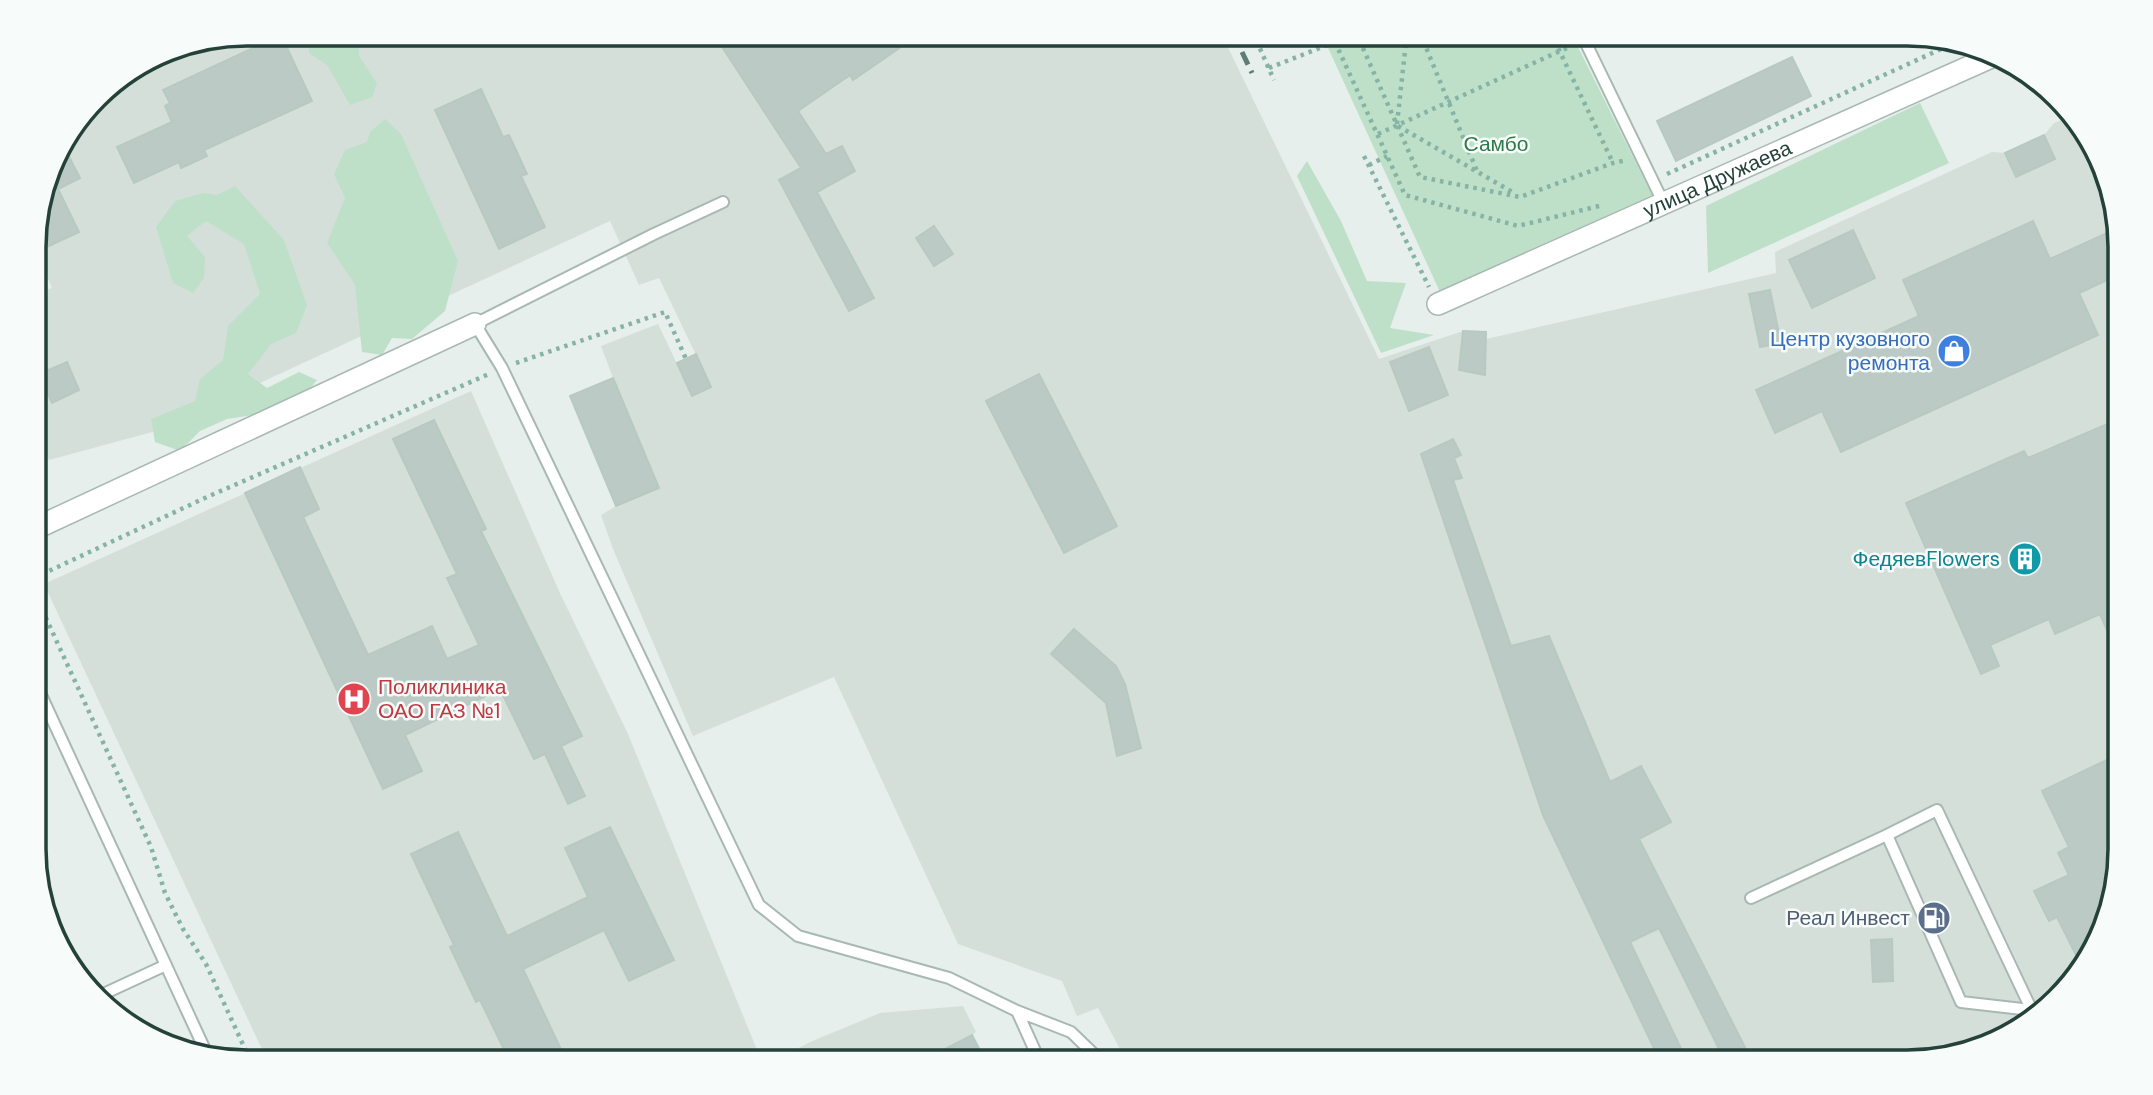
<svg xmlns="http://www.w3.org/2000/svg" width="2153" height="1095" font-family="'DM Sans',sans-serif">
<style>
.built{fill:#d4dfda}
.green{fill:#bfe0c8}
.building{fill:#bbcac4;stroke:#b8c9c2;stroke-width:2}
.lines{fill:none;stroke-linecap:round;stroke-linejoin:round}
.lane-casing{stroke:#a8b8b2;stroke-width:14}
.street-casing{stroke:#a8b8b2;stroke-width:24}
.path{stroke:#86b3a5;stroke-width:4.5;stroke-dasharray:3.5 5;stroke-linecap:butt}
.lane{stroke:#fff;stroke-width:10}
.street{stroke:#fff;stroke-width:21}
.rail{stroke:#5f7d75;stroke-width:5;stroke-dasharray:14 7;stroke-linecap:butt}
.labels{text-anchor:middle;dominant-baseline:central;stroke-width:5;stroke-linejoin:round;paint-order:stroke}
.park-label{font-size:21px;fill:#2d7a4b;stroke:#f7fbf9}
.street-label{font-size:21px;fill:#24423a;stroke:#f7fbf9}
.shop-label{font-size:21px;fill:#366cbe;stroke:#f7fbf9;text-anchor:end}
.culture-label{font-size:21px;fill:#0d838f;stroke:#f7fbf9;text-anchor:end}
.health-label{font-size:21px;fill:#be3a42;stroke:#f7fbf9;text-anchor:start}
.service-label{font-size:21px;fill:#4e5e75;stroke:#f7fbf9;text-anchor:end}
.rim{fill:none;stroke:#24423a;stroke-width:3.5}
</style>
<rect width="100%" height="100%" fill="#e6efeb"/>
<path class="built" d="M246 33H1221L1379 359 1463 331 1486 332V339L1776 273 1775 252 1992 152 2005 153 2044 135 2054 123 2074 115 2118 219 2120 849 2098 943 2025 1026 1920 1061 1127 1062 1098 1008 1077 1016 1062 981 958 944 834 677 693 736 613 549 601 515 616 506 570 396 613 378 601 346 658 324 692 395 711 386 659 278 639 285 610 221 156 431 49 460 34 423V294L52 288 37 252 34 253V232L55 152 106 86 165 49Z
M471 391 559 591 628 734 762 1062H268L44 584Z
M963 1006 976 1032 972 1035 986 1062H772L810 1042 880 1013Z"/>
<path class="green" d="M308 33H359V56L377 83 372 97 350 105 327 65 309 53Z
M1326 33H1571L1653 197 1440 292 1324 39Z
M1920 103 1949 163 1708 273 1706 206Z
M385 119 401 134 458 261 445 311 412 339 392 338 382 355 362 352 355 285 327 243 345 198 334 174 345 150 367 142 370 132Z
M1307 161 1341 221 1367 281 1406 283 1390 328 1434 335 1381 353 1297 176Z
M235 186 284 240 307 305 296 333 271 344 248 374 267 388 299 372 317 380 302 398 259 414 227 419 200 431 180 451 155 442 151 419 195 401 200 379 223 360 228 326 260 294 244 244 206 221 187 236 205 257 204 278 193 293 173 283 156 227 175 201 203 193 217 195Z"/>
<path class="building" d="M713 33H921L853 80 850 75 798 111 826 154 842 146 855 171 817 192 874 298 849 311 779 180 801 168Z
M281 35 312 101 204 150 207 156 181 168 179 162 134 183 117 147 172 122 165 106 170 103 163 90Z
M1792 57 1811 96 1676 161 1657 121Z
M481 89 503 137 509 135 527 174 521 176 545 227 499 249 435 110Z
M2044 135 2055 159 2016 177 2005 153Z
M62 143 80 178 58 189 79 232 34 253V232L55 152Z
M2033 221 2050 259 2118 228V275L2079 293 2098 335 1841 452 1822 411 1775 433 1756 390 1919 316 1903 280Z
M934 226 953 254 934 266 916 238Z
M1853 230 1875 278 1812 308 1789 260Z
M1770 290 1781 343 1760 347 1749 294Z
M1463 331 1486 332 1485 375 1459 370Z
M1429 347 1448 395 1409 411 1390 362Z
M696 354 711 387 692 396 677 363Z
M67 362 79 390 52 403 39 374Z
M1039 374 1117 526 1064 553 986 401Z
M613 378 659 488 616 506 570 396Z
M2119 419V658L2100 614 2055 634 2049 619 1990 645 1999 666 1981 674 1906 503 2024 451 2028 458Z
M434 420 486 529 481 531 582 736 561 746 585 796 568 804 545 754 534 759 500 689 405 735 422 771 383 789 245 493 300 467 319 509 303 517 368 655 432 626 447 659 479 645 447 578 457 574 393 439Z
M1453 439 1461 455 1454 458 1462 478 1453 480 1511 646 1549 636 1610 782 1641 766 1671 822 1639 839 1752 1061H1725L1659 928 1630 942 1687 1061H1660L1543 815 1421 454Z
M1074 629 1116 666 1125 684 1141 748 1117 756 1106 703 1051 654Z
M2119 754 2120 849 2098 943 2080 963 2057 917 2049 921 2034 891 2069 875 2058 853 2069 847 2042 791Z
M610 827 674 960 629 981 604 930 523 969 567 1062H510L480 1000 476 1002 450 947 454 945 411 854 458 832 507 936 588 897 565 848Z
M1892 939 1893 981 1873 982 1871 940Z
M972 1035 986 1062H920Z"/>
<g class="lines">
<defs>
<path id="lane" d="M1581 33 1663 202
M723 202 654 234 475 324 502 368 759 905 798 936 949 978 1017 1011 1040 1062
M35 682 206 1052
M1751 898 1887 835
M99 996 166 965
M2031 1010 1961 1002 1887 835 1937 810 2034 1015
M1017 1011 1071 1032 1102 1062"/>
<g id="street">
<path id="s1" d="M1438 304 1998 54"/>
<path d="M34 529 475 324"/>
</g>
</defs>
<use href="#lane" class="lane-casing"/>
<use href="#street" class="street-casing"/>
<path class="path" d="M1253 33 1274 80
M1361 33 1358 37 1420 177 1520 197 1613 163 1627 160
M1420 33 1477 171
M1551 33 1613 163
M1335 42 1405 195 1518 226 1603 205
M1269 68 1335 42 1339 33
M1397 124 1407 33
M1398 126 1514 193
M1378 134 1571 46
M1364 156 1429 287
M1369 165 1387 156
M1667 174 1952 44
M516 363 665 312 686 359
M34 578 207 497 489 374
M35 594 151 847 165 893 183 929 206 964 251 1062"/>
<use href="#lane" class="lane"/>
<use href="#street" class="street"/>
<path class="rail" d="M1233 33 1252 73"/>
</g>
<defs>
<symbol id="shop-disc" viewBox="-11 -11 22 22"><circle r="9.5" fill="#3f7fe0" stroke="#f7fbf9"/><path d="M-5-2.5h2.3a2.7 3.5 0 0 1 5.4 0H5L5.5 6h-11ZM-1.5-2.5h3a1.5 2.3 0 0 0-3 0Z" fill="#fff"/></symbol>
<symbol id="building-disc" viewBox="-11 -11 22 22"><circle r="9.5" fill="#0f9aa8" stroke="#f7fbf9"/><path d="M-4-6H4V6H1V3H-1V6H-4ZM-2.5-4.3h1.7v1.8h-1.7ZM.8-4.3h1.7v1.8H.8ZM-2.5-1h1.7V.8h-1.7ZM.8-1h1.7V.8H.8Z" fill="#fff"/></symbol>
<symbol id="hospital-disc" viewBox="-11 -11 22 22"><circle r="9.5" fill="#e0444e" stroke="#f7fbf9"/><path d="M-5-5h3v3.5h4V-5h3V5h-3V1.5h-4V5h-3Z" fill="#fff"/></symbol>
<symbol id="fuel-disc" viewBox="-11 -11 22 22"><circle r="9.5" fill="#5c6f8a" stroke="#f7fbf9"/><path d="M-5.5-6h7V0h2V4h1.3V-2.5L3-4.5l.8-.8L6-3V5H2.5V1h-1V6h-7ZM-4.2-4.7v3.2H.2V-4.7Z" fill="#fff"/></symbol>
</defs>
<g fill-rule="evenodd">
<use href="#shop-disc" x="1935" y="332" width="38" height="38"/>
<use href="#building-disc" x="2006" y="540" width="38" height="38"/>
<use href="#hospital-disc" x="335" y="680" width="38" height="38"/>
<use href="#fuel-disc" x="1915" y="899" width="38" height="38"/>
</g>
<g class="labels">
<g class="park-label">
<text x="1496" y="144">Самбо</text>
</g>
<g class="street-label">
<text stroke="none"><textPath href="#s1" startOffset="306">улица Дружаева</textPath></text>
</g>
<g class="shop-label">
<text x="1930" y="339">Центр кузовного<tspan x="1930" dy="24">ремонта</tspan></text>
</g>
<g class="culture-label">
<text x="2000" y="559">ФедяевFlowers</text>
</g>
<g class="health-label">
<text x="378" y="687">Поликлиника<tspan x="378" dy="24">ОАО ГАЗ №1</tspan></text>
</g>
<g class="service-label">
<text x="1910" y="918">Реал Инвест</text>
</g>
</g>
<path d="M0 0H2153V1095H0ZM247 46H1907A201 201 0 0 1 2108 247V849A201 201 0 0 1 1907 1050H247A201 201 0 0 1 46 849V247A201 201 0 0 1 247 46Z" fill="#f7fbf9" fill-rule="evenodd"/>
<path class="rim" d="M247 46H1907A201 201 0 0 1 2108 247V849A201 201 0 0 1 1907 1050H247A201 201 0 0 1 46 849V247A201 201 0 0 1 247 46Z"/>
</svg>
